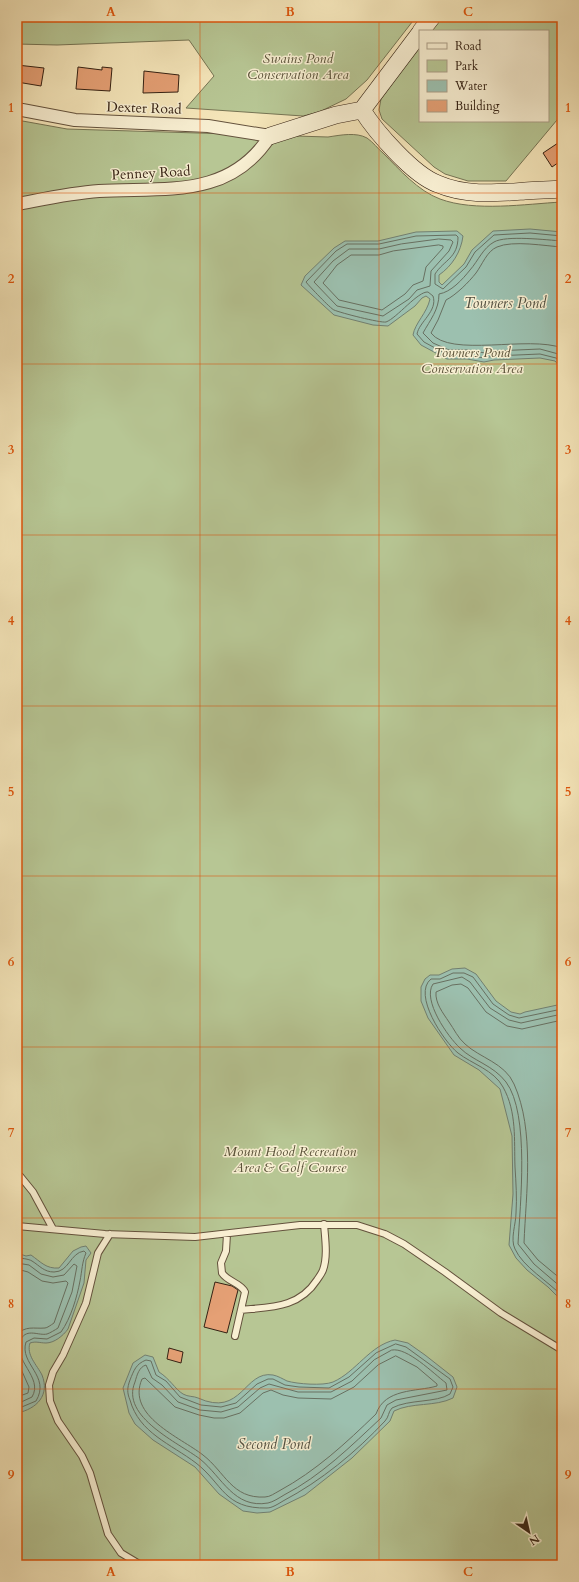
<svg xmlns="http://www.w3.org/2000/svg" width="579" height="1582" font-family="Cardo,serif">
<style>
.green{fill:#b7c694;stroke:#767454}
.water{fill:#9cc0af;stroke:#728071}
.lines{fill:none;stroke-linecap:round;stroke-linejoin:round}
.shore{stroke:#687061;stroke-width:1}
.building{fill:#e5a075;stroke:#342113}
.lane-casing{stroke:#64523d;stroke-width:8}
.street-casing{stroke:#64523d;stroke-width:14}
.secondary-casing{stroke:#342113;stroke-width:18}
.lane{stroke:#f8efd2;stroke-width:6}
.street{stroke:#f8efd2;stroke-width:12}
.secondary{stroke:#f8efd2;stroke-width:17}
.grid{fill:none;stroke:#df560c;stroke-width:1;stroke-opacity:0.55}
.labels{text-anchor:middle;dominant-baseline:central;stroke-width:3;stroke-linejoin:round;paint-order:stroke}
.park-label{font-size:14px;font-style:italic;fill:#5b533a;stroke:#f8efd2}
.street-label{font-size:14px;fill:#342113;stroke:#f8efd2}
.water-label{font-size:15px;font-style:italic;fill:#535142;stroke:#f8efd2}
.neatline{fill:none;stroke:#df560c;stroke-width:1.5}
.grid-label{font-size:13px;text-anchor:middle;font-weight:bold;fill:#df560c}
</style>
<rect width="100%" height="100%" fill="#f5e6ba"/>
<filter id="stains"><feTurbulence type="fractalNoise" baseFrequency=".005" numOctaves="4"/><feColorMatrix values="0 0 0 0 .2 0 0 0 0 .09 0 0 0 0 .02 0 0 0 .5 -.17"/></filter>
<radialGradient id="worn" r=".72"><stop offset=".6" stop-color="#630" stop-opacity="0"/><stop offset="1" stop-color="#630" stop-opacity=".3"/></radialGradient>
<path class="green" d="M17 17H416L367 80 346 99 319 112 303 116 186 108 214 76 189 40 57 45 17 44Z
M443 17H562V114L506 181H468L445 174 434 167 382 119 379 110 381 99 420 45V121H548V31H431Z
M17 120 67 129 328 137C341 135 356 132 367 138 373 142 378 149 383 153 399 169 418 191 440 199 475 212 525 204 562 202V1565H17Z"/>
<path class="water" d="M530 229 562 232V369L555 361 540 358 494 360 484 362 467 359H447L421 345 413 335C415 323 427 313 430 299L426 296 422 298 415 306 388 326 373 325 334 315 301 285 305 276 334 248 345 241H378L416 232 457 231 463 236C461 252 452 266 439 275V282L442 285 464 264 472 250 493 231Z
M465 968 476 974 496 1001 511 1012 520 1014 525 1012 562 1004V1301L548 1287 527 1270 516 1258 509 1245 513 1194 512 1136 500 1089 479 1070 454 1055 428 1018 421 1001V987L425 979 430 975H439L452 969Z
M86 1246 91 1253 86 1260 84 1283 68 1329C63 1336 54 1343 46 1343 40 1343 36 1341 30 1343 26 1355 37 1365 42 1375 50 1395 37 1409 17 1413V1253L26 1256 31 1255C41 1262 46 1269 59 1268L73 1251 81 1247Z
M395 1340 408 1343 425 1355 453 1377 457 1387 453 1398C435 1407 412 1402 394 1411L390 1421 352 1458 305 1495 270 1512 257 1513 243 1511 219 1494 195 1467 153 1440 135 1424 129 1413 123 1388 133 1363 145 1355 153 1357 159 1372C170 1379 175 1389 183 1394 188 1397 194 1396 198 1398 242 1418 244 1370 273 1375 278 1376 283 1379 287 1381 297 1384 323 1386 333 1382 356 1372 370 1345 395 1340Z"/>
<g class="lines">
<path class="shore" d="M562 236 530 233 494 235 475 252 466 267 443 289 435 284V274C444 260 458 258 458 237L456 235 416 236 379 244H347L336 251 306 282C309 286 331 309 334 310 341 313 380 323 386 322 397 318 418 291 428 292L433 296C438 311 419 322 417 334L424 342 448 355H467L484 358 494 356 540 354 556 358 562 362
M439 239 451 240 453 242 449 251 431 271 430 286 417 290 409 299 383 316 337 306 314 282 333 261 349 249H379L401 244Z
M562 241C547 240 506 235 494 242 483 248 478 261 470 270 462 280 451 292 439 294 439 310 430 320 423 333L433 343 449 350H468L485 353 494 351 540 349 562 355
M439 245 443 246V248L426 267 423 281 413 285 405 294 382 310 339 300 323 283 337 265 351 255H379L393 251Z
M562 247C545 246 513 240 497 247 487 251 482 265 476 273 469 282 456 295 446 300L438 320 431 333C450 358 529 335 562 348
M562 1009 519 1018 509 1015 493 1004 473 977 464 973H453L440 979H431C412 994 444 1042 458 1053 472 1064 494 1070 503 1087 517 1112 514 1140 515 1167 516 1183 517 1198 516 1213 516 1224 510 1239 515 1249 523 1267 548 1281 562 1296
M562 1014 521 1023 509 1020 490 1008 470 982 462 977 433 984C422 1000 448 1037 460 1048 473 1061 493 1065 506 1082 530 1114 520 1205 518 1244L534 1264 562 1288
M562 1020 522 1029 507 1026 486 1012 468 988 461 984 452 985 436 992C435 1003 443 1013 449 1022 454 1029 458 1038 465 1044 480 1058 505 1063 514 1084 535 1131 526 1193 524 1243L538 1260 562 1280
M17 1258C21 1258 29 1259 32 1261 40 1266 44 1272 54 1272 69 1272 70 1253 84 1251L86 1253C82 1262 82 1271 80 1281 77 1297 71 1318 61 1332L47 1339 34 1338 26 1342C19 1364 51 1376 36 1401L17 1409
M17 1263 29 1265 41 1274 53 1277 64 1275 74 1264 77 1266 72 1292 58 1328C55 1330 50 1333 47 1334 39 1336 27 1328 21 1339 11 1360 44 1377 32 1397L17 1404
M17 1269 28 1272 42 1281 53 1283 66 1281 68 1283 54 1323C51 1325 47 1328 45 1328 34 1329 25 1325 17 1335
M396 1344 406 1347 450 1379 453 1387 450 1394C436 1403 409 1399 392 1408 388 1412 389 1417 385 1421 356 1452 321 1481 283 1501 278 1504 272 1508 267 1508 224 1509 223 1484 196 1463 171 1444 139 1433 130 1400 127 1393 127 1388 130 1380 134 1370 136 1364 146 1360L151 1361 156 1375 166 1381 180 1397 201 1405 221 1407 236 1403 257 1384 268 1379H273L285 1385 299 1387 329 1388 349 1377 376 1353Z
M392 1350C407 1347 433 1373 446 1383L447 1390 396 1400 387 1405 381 1418C351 1446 321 1476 284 1495 279 1498 273 1502 268 1503 234 1509 222 1477 200 1459 179 1443 120 1417 135 1382 137 1375 139 1367 146 1365L152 1378 162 1385 178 1402 200 1410 221 1412 238 1407 260 1388 269 1384 298 1392H331L352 1381 374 1360Z
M396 1356 417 1367 437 1384V1386C416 1392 385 1388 376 1414 346 1443 316 1471 279 1491 275 1493 270 1497 265 1497 232 1499 225 1472 203 1455 180 1437 126 1416 142 1379L145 1378 175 1407 199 1415 214 1418H224L240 1413 263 1393 271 1390 283 1395 298 1398 331 1399 354 1387 378 1365Z
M17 1360 29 1387 28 1393 17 1397"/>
</g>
<path class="building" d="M17 65 44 68 41 86 17 82Z
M78 67 102 70V67L112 68 110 91 76 89Z
M144 71 179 75 178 92 143 93Z
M558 143 562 150V160L552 167 543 153Z
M215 1282 232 1286 238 1290 227 1333 204 1327Z
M169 1348 183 1352 181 1363 167 1359Z"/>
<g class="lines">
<defs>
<path id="lane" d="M17 1175 20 1176 33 1192 53 1229
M17 1226 105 1234 195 1237 300 1225H357L385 1234 404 1244 445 1272 501 1313 562 1350
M110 1234 98 1253 86 1303 63 1355 53 1372 49 1385 50 1401 58 1421 82 1456 90 1473 108 1534 121 1553 141 1565
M227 1234 226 1251 221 1263 222 1273C228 1282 241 1283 245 1292L235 1336
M241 1310C271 1307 299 1308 317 1280 319 1277 322 1273 323 1270 328 1256 325 1238 324 1224"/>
<path id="street" d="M17 109 75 120 208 126 270 136C229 200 163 187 99 191 71 193 44 199 17 204"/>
<path id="secondary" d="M421 31 432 17
M362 110 420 33
M270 136 336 115 362 110C376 132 413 175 438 184 466 196 496 193 525 191 537 190 550 190 562 189"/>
</defs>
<use href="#lane" class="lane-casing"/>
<use href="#street" class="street-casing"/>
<use href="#secondary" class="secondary-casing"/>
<use href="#lane" class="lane"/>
<use href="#street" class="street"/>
<use href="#secondary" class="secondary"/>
</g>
<path class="grid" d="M200 17V1565M379 17V1565M17 193H562M17 364H562M17 535H562M17 706H562M17 876H562M17 1047H562M17 1218H562M17 1389H562"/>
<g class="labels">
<g class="park-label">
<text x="298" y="58">Swains Pond<tspan x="298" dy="16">Conservation Area</tspan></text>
<text x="472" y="352">Towners Pond<tspan x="472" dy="16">Conservation Area</tspan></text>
<text x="290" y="1151">Mount Hood Recreation<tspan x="290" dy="16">Area &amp; Golf Course</tspan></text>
</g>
<g class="street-label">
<text transform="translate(144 108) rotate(2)">Dexter Road</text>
<text transform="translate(151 173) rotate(-3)">Penney Road</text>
</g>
<g class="water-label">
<text x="505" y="303">Towners Pond</text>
<text x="274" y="1444">Second Pond</text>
</g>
</g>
<rect width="579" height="1582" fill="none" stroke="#f5e6ba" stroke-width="44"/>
<rect x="419" y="30" width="130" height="92" fill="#f8efd2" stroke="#aa9d86"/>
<rect x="427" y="43" width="20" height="6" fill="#f8efd2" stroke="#aa9d86"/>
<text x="455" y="50" font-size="12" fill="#342113">Road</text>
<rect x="427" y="60" width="20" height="12" fill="#b7c694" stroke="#aa9d86"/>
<text x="455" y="70" font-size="12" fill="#342113">Park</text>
<rect x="427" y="80" width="20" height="12" fill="#9cc0af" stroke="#aa9d86"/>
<text x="455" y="90" font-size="12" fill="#342113">Water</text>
<rect x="427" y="100" width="20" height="12" fill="#e5a075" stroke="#aa9d86"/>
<text x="455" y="110" font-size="12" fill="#342113">Building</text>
<g transform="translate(529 1532) rotate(146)" stroke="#f8efd2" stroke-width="3" paint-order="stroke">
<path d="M0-3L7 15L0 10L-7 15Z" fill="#342113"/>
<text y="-6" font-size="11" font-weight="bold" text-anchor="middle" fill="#342113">N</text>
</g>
<rect x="22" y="22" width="535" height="1538" class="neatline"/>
<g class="grid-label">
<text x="111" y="16">A</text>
<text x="290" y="16">B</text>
<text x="468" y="16">C</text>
<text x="11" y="112">1</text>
<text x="568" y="112">1</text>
<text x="11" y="283">2</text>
<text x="568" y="283">2</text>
<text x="11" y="454">3</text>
<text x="568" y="454">3</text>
<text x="11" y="625">4</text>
<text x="568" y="625">4</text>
<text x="11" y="796">5</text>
<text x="568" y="796">5</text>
<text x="11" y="966">6</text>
<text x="568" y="966">6</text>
<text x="11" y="1137">7</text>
<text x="568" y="1137">7</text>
<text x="11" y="1308">8</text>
<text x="568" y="1308">8</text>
<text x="11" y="1479">9</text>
<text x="568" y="1479">9</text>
<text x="111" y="1576">A</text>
<text x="290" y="1576">B</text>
<text x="468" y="1576">C</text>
</g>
<rect width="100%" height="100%" filter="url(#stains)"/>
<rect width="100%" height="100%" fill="url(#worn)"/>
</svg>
